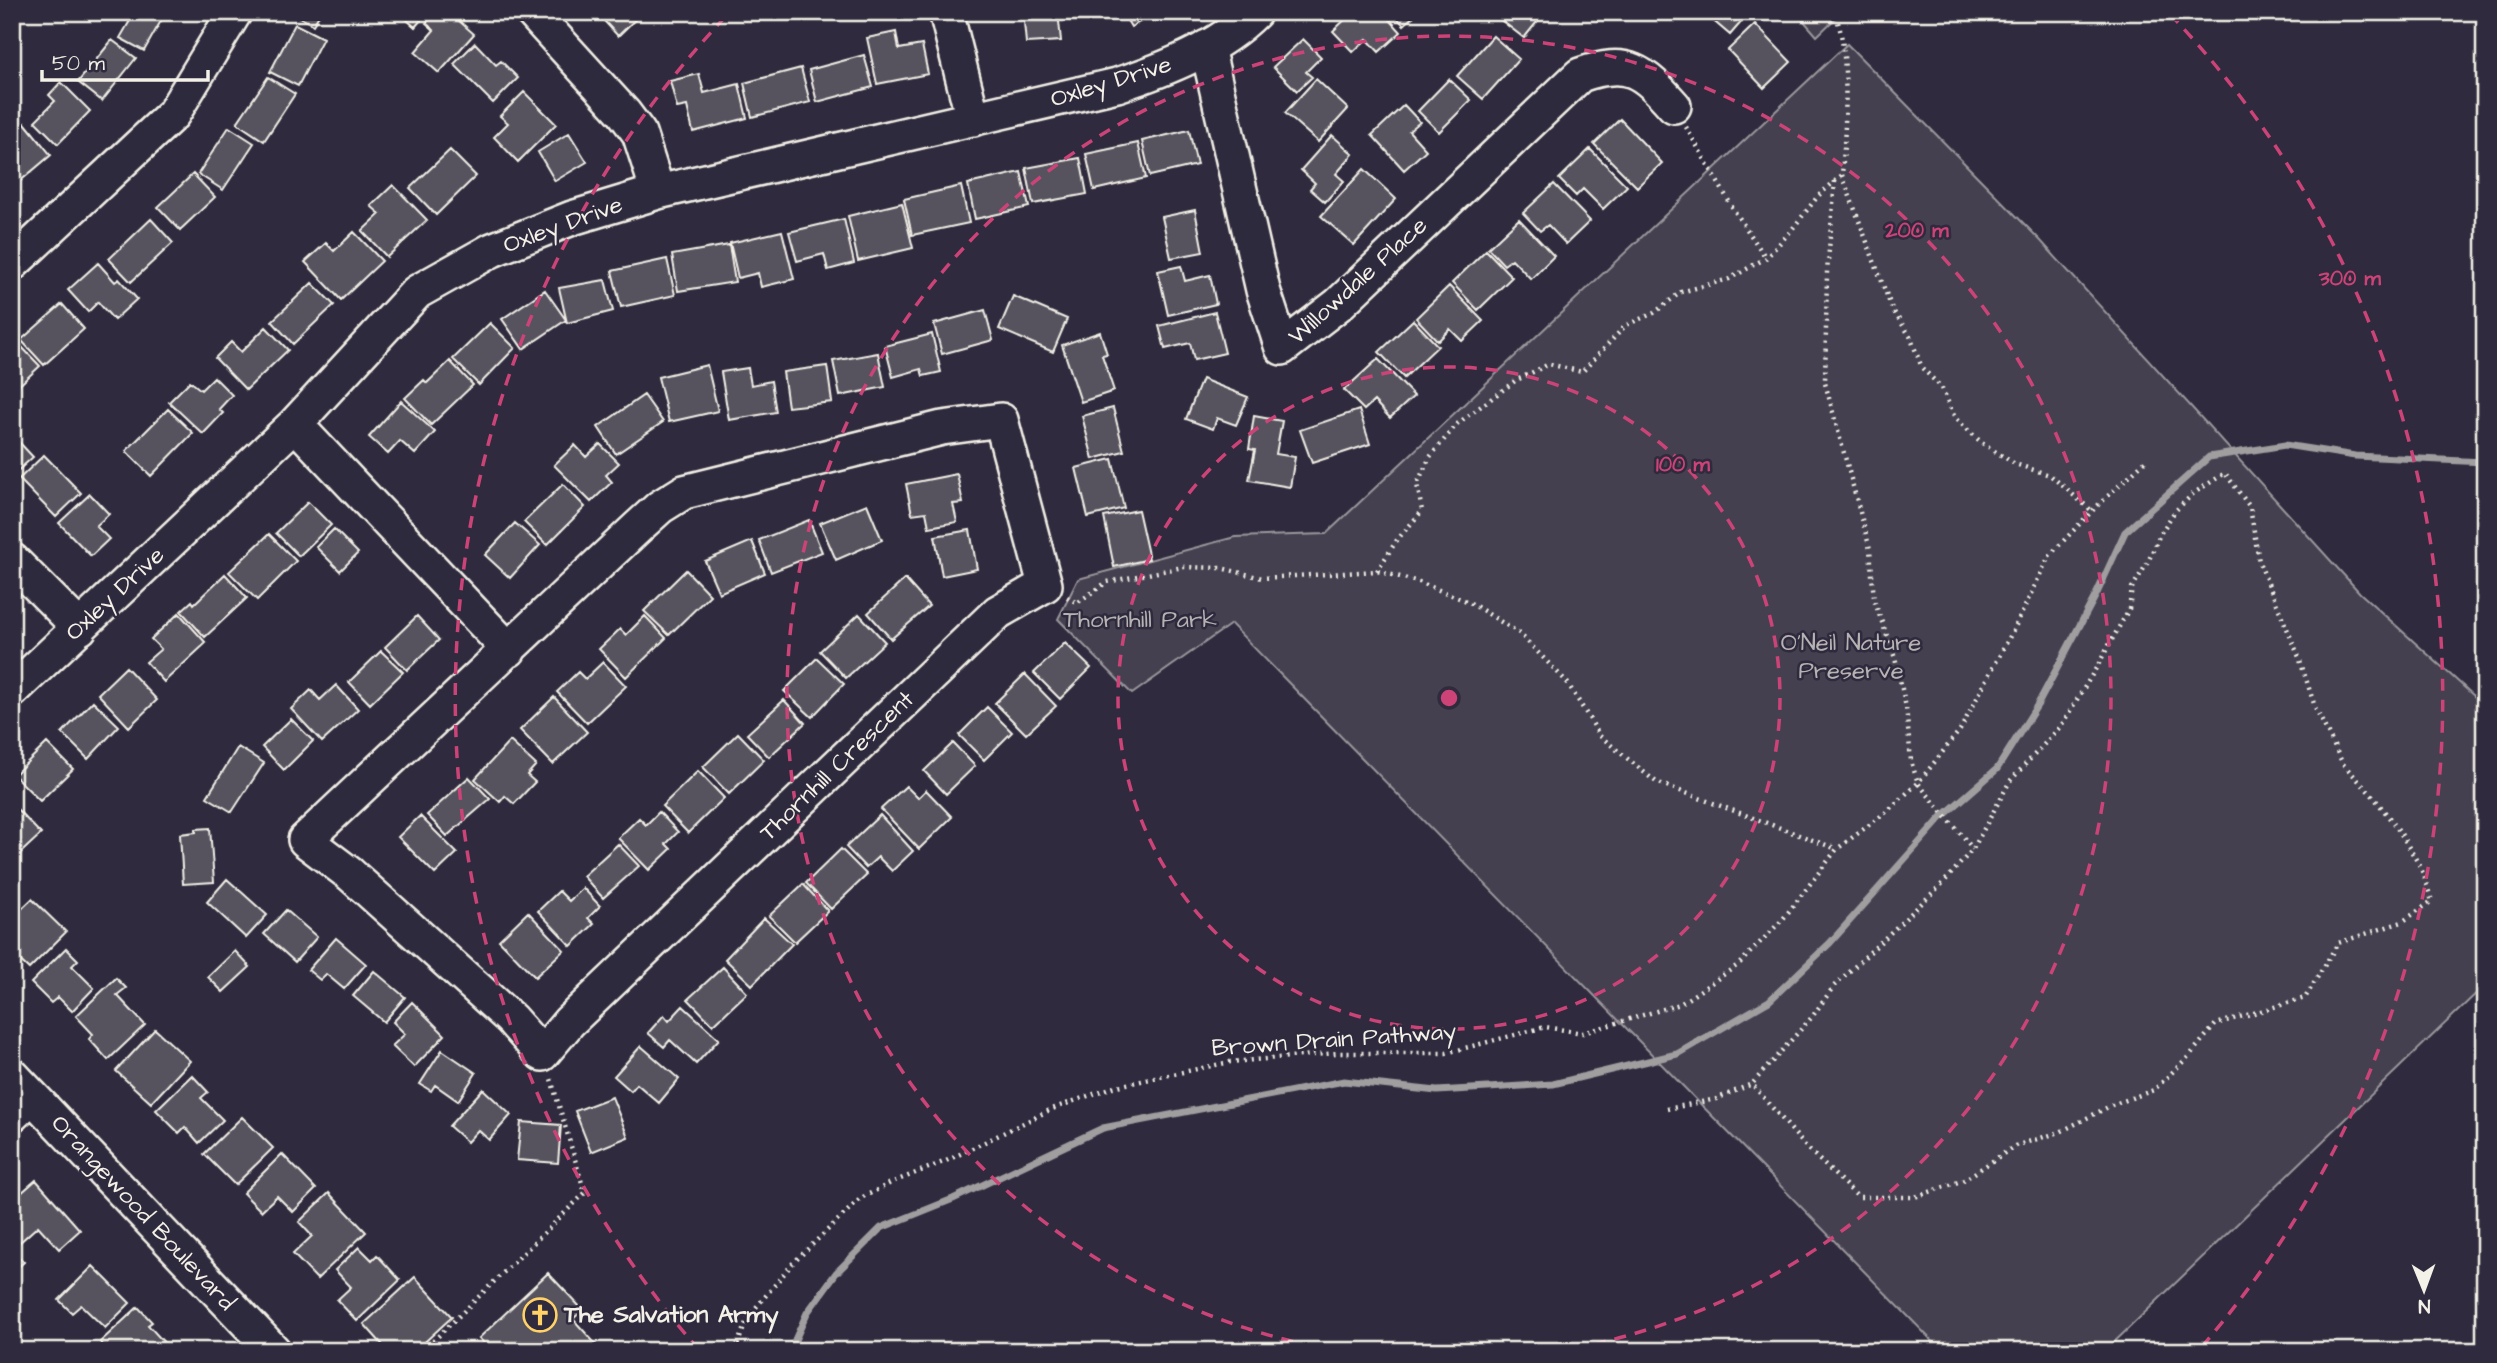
<svg xmlns="http://www.w3.org/2000/svg" width="2497" height="1363" font-family="'Architects Daughter',sans-serif">
<style>
.green{fill:#454050;stroke:#9c989c;stroke-width:2}
.lines{fill:none;stroke-linecap:round;stroke-linejoin:round}
.stream{stroke:#a19ea0;stroke-width:7}
.building{fill:#56525f;stroke:#f4f1e8;stroke-width:2}
.minor-casing{stroke:#f4f1e8;stroke-width:38}
.path{stroke:#f4f1e8;stroke-width:4.5;stroke-dasharray:2 5;stroke-linecap:butt}
.minor{stroke:#2f2a3d;stroke-width:33}
.ring{fill:none;stroke:#cc4377;stroke-width:3.5;stroke-dasharray:12 9}
.labels{text-anchor:middle;dominant-baseline:central;stroke-width:5;stroke-linejoin:round;paint-order:stroke}
.street-label{font-size:24px;fill:#f4f1e8;stroke:#2f2a3d}
.park-label{font-size:24px;fill:#b7b3b3;stroke:#2f2a3d}
.poi-label{font-size:24px;font-weight:bold;fill:#f4f1e8;stroke:#2f2a3d;text-anchor:start}
.centre{fill:#cc4377;stroke:#2f2a3d;stroke-width:3.5}
.ring-label{font-size:21px;text-anchor:middle;font-weight:bold;fill:#cc4377;stroke:#2f2a3d;stroke-width:5;stroke-linejoin:round;paint-order:stroke}
</style>
<rect width="100%" height="100%" fill="#2f2a3d"/>
<filter id="ink" filterUnits="userSpaceOnUse"><feTurbulence type="fractalNoise" baseFrequency=".0143" numOctaves="2"/><feDisplacementMap in="SourceGraphic" scale="14" xChannelSelector="R" yChannelSelector="G"/><feConvolveMatrix kernelMatrix="1 2 1 2 8 2 1 2 1" color-interpolation-filters="sRGB"/></filter>
<g filter="url(#ink)">
<path class="green" d="M1796 12H1842L1817 36Z
M1847 44 2040 240 2360 593 2485 706V985L2105 1351H1942L1231 624 1132 694 1058 619 1078 579 1235 537 1326 534Z"/>
<g class="lines">
<path class="stream" d="M790 1351 807 1313 836 1273 881 1228 953 1199 1103 1128 1344 1081 1437 1091 1553 1084 1677 1054 1769 1001 1830 943 1942 817 1997 769 2038 704 2097 593 2125 532 2209 457 2285 445 2355 456 2485 462"/>
</g>
<path class="building" d="M135 12H166L144 51 120 38Z
M291 12H321L313 25Z
M398 12H428L415 27Z
M436 12H449L474 34 439 73 415 52 434 30 426 23Z
M596 12H643L618 36Z
M1023 12H1058L1061 41 1026 43Z
M1122 12H1157L1131 27Z
M1353 12H1383L1401 32 1379 52 1367 39 1353 52 1333 31Z
M1391 12H1418L1404 25Z
M1501 12H1545L1524 38 1497 17Z
M1703 12H1750L1730 35Z
M295 24 323 38 298 86 270 72Z
M1755 24 1791 62 1764 88 1728 50Z
M896 32 899 49 922 45 928 74 877 84 867 38Z
M1493 36 1519 59 1483 99 1457 76Z
M1303 39 1321 57 1306 72 1312 77 1297 91 1273 67Z
M112 40 136 58 102 101 78 82Z
M475 43 496 65 501 61 518 78 493 103 454 64Z
M864 55 873 87 817 102 809 70Z
M801 68 810 102 752 117 744 83Z
M699 74 704 93 739 84 747 118 693 132 687 106 677 108 670 81Z
M268 77 295 94 264 141 237 123Z
M1316 79 1348 109 1318 142 1285 113Z
M1449 79 1471 100 1439 132 1418 111Z
M61 82 90 111 58 144 35 121 55 101 49 95Z
M524 92 556 124 518 162 494 137 508 123 500 116Z
M1404 105 1420 122 1409 131 1426 150 1404 170 1372 135Z
M1620 119 1662 163 1637 187 1594 144Z
M25 123 51 155 12 188V134Z
M229 127 254 143 223 190 198 174Z
M1189 130 1197 165 1150 176 1142 141Z
M569 133 587 162 555 181 538 152Z
M1332 135 1353 154 1336 174 1344 181 1325 202 1310 189 1315 183 1301 170Z
M1138 143 1146 178 1094 190 1086 154Z
M1590 149 1627 186 1603 209 1583 189 1576 196 1559 179Z
M450 150 476 176 436 215 410 188Z
M1080 158 1087 194 1033 204 1026 168Z
M1364 169 1396 199 1354 245 1321 216Z
M1021 172 1029 207 975 219 968 184Z
M193 174 215 197 180 230 158 207Z
M1554 184 1590 221 1566 244 1548 225 1540 231 1523 213Z
M393 185 427 220 387 257 362 231 380 214 371 206Z
M961 186 969 223 912 235 904 199Z
M902 203 913 248 858 261 848 216Z
M1195 210 1203 252 1171 258 1162 217Z
M151 219 173 243 131 282 109 259Z
M844 219 854 263 828 270 824 254 797 261 789 232Z
M1519 219 1554 256 1531 279 1512 259 1504 265 1488 248Z
M782 231 794 279 761 287 758 273 738 278 730 243Z
M354 232 382 261 341 300 305 262 326 243 334 251Z
M729 245 735 282 678 291 672 255Z
M1486 250 1512 277 1478 310 1452 283Z
M667 259 675 295 621 307 612 271Z
M98 263 115 282 119 279 137 299 114 320 98 302 88 312 68 290Z
M1181 266 1185 281 1210 275 1216 304 1168 315 1158 271Z
M605 280 613 311 567 323 559 288Z
M312 283 334 305 293 344 272 321Z
M1449 286 1483 321 1462 341 1450 329 1438 341 1416 318Z
M545 290 566 320 523 349 502 319Z
M1013 296 1067 319 1053 352 999 329Z
M62 304 84 329 44 365 21 340Z
M985 310 993 340 942 354 934 324Z
M1215 312 1225 353 1194 360 1190 343 1165 349 1159 326Z
M1413 320 1438 346 1404 378 1379 352Z
M490 323 515 348 479 385 453 359Z
M266 327 288 350 246 390 215 358 231 342 241 352Z
M1100 332 1107 354 1102 355 1114 391 1081 402 1062 345Z
M932 334 941 372 923 376 921 369 893 377 885 346Z
M18 343 40 366 12 392V349Z
M878 353 885 387 840 396 833 361Z
M1378 359 1414 396 1390 418 1374 401 1364 410 1344 390Z
M450 361 473 385 431 425 405 398 424 380 427 383Z
M707 365 718 411 669 422 658 377Z
M827 366 832 402 788 407 783 372Z
M748 368 751 385 771 381 776 412 729 420 721 372Z
M214 377 232 395 219 409 223 413 203 434 169 402 190 381 201 390Z
M1202 379 1248 397 1236 425 1217 418 1213 429 1186 419Z
M644 395 663 422 616 454 598 427Z
M401 401 435 432 415 454 400 441 388 454 369 437Z
M1113 408 1124 451 1093 459 1082 416Z
M168 409 193 433 151 476 126 451Z
M1359 410 1370 444 1312 463 1300 430Z
M1254 416 1282 421 1276 454 1295 457 1290 487 1249 480 1255 450 1249 449Z
M19 442 33 457 12 476V448Z
M600 444 619 463 606 475 612 482 591 502 554 465 575 445 586 457Z
M44 455 81 493 56 517 19 479Z
M1112 459 1124 508 1088 517 1076 468Z
M957 474 963 503 953 504 957 522 929 527 926 512 912 514 906 484Z
M563 484 585 507 547 545 524 522Z
M90 494 109 514 96 526 109 539 91 556 59 523Z
M308 502 331 525 299 556 276 533Z
M867 504 882 540 836 560 820 523Z
M1138 510 1149 559 1114 567 1104 517Z
M809 520 822 552 771 572 759 540Z
M515 523 540 545 510 578 485 555Z
M334 529 358 553 340 571 316 547Z
M970 530 977 569 942 576 935 536Z
M269 534 296 561 257 600 229 572Z
M752 541 765 573 719 593 705 561Z
M686 570 710 595 669 635 644 611Z
M225 574 247 598 205 637 181 611 192 601 194 604Z
M905 579 929 606 891 639 868 613Z
M179 613 206 643 164 682 146 662 161 649 151 639Z
M859 614 885 642 846 678 820 651Z
M417 616 439 640 407 670 385 647Z
M645 616 666 638 626 677 599 649 620 629 626 635Z
M1065 643 1091 668 1060 699 1034 673Z
M381 651 403 672 370 704 349 682Z
M817 658 844 684 812 717 784 691Z
M603 662 626 686 587 723 557 692 578 672 585 679Z
M126 667 157 700 129 727 98 694Z
M1025 674 1056 706 1026 734 995 703Z
M336 685 358 709 322 742 291 709 311 690 320 700Z
M554 697 587 732 553 764 520 730Z
M784 700 805 723 769 757 747 734Z
M93 701 119 726 88 759 62 733Z
M987 707 1012 732 984 760 959 735Z
M291 719 313 741 284 770 262 747Z
M738 733 764 760 729 794 703 767Z
M510 741 536 765 527 775 535 782 514 804 505 796 500 802 475 779Z
M47 743 73 769 40 801 14 775Z
M953 743 975 766 946 794 924 771Z
M238 747 264 763 232 812 207 797Z
M698 771 724 798 688 833 662 806Z
M469 777 490 799 447 836 427 815Z
M906 786 918 798 926 790 952 817 919 849 881 809Z
M12 804 41 834 12 861Z
M659 812 678 832 666 844 671 849 649 870 618 838 639 818 646 825Z
M880 815 913 851 892 871 878 857 866 868 846 847Z
M420 816 457 853 435 874 398 837Z
M210 828 214 882 183 884 180 834 196 832V829Z
M618 844 639 866 603 898 583 876Z
M841 849 867 875 831 909 806 883Z
M227 879 267 915 246 938 207 902Z
M803 884 828 911 795 942 769 916Z
M583 888 600 906 588 918 594 924 571 946 538 911 559 891 569 901Z
M32 899 66 932 29 969 12 953V918Z
M286 910 317 937 295 962 264 934Z
M528 912 564 950 535 977 499 940Z
M764 918 792 944 752 985 725 959Z
M336 938 366 964 344 989 326 974 320 980 308 970Z
M66 948 78 960 72 966 94 988 72 1011 58 997 51 1003 31 983Z
M235 951 250 967 223 992 208 977Z
M723 967 747 993 713 1025 688 999Z
M374 971 405 997 384 1022 353 996Z
M116 978 126 988 117 995 145 1025 108 1060 89 1039 93 1034 76 1016Z
M412 1002 445 1035 414 1067 392 1046 405 1034 393 1022Z
M683 1006 719 1039 696 1064 670 1040 664 1047 648 1033 664 1015 669 1021Z
M155 1029 190 1061 151 1103 116 1071Z
M641 1046 679 1079 659 1103 637 1084 631 1091 614 1076Z
M442 1050 476 1073 458 1101 435 1085 431 1091 420 1084Z
M192 1075 208 1092 201 1098 223 1120 199 1143 185 1127 179 1133 156 1110Z
M483 1089 511 1115 489 1140 478 1130 467 1142 449 1126Z
M612 1097 628 1137 591 1152 575 1111Z
M242 1117 273 1148 235 1185 204 1154Z
M521 1122 561 1125 558 1163 517 1160Z
M282 1154 316 1189 293 1212 277 1196 261 1211 243 1193Z
M36 1180 80 1230 59 1249 38 1226 19 1243 12 1235V1201Z
M329 1193 366 1232 317 1279 293 1254 312 1236 299 1222Z
M359 1247 372 1260 377 1255 400 1280 357 1321 337 1300 351 1287 335 1270Z
M12 1250 24 1262 12 1273Z
M93 1266 130 1303 105 1328 81 1305 72 1313 59 1300Z
M548 1273 583 1310 573 1319 602 1351H491L479 1338Z
M415 1277 452 1317 415 1351H388L364 1324Z
M138 1307 152 1322 148 1325 169 1348 166 1351H125L123 1348 120 1351H108L100 1342Z"/>
<g class="lines">
<defs>
<path id="minor" d="M532 12 624 113 639 133 658 192
M946 12 973 119
M1207 47 1263 290 1282 348 1339 304 1580 75C1628 58 1643 71 1674 106
M12 264 173 114 235 12
M1001 420 1045 585 998 612 569 1022 542 1054 511 1019 350 874 305 840 638 527 660 507 684 492 942 428Z
M295 424 509 650
M12 560 80 628
M12 691 295 424 417 292 492 250 572 218 658 192 1117 85C1166 69 1218 49 1255 12
M12 1075 274 1351
M12 1115 32 1096"/>
</defs>
<use href="#minor" class="minor-casing"/>
<path class="path" d="M1686 127 1734 210 1766 258
M1842 175 1892 309 1910 336 1922 368 1942 388 1955 418 1982 443 2015 464 2050 475 2092 511
M1835 181 1827 272 1825 383 1870 549 1874 600 1895 658 1906 707 1911 761 1918 783 1973 849
M1377 571 1397 540 1422 511 1417 484 1430 457 1457 424 1515 381 1549 364 1582 372 1626 325 1654 313 1681 292 1729 279 1766 258 1790 232 1818 196 1842 175C1845 136 1851 45 1834 12
M1067 597 1077 603 1107 582 1183 567 1221 568 1262 578 1377 571 1419 582 1469 602 1519 633 1567 682 1600 736 1656 782 1837 849
M1667 1109 1716 1099 1752 1084 1812 1017 1834 986 1943 883 1973 849 2010 781 2061 726 2098 665 2129 609 2132 588 2148 562 2160 534 2175 511 2194 493 2225 473 2250 507 2259 562 2299 657 2315 707 2343 764 2373 796 2400 832 2421 868 2432 901 2402 922 2338 943 2305 998 2216 1024 2190 1055 2154 1090 2112 1105 2060 1132 2015 1146 1964 1180 1915 1197H1858L1807 1148 1752 1084
M423 1351 585 1193 551 1079
M735 1351 748 1317 793 1263 861 1198 893 1182 946 1161 1052 1109 1113 1087 1230 1062 1337 1053H1446L1545 1027 1583 1033 1680 1004 1738 965 1783 919 1837 849 1885 813 1918 783 1960 730 2017 623 2049 556 2092 511 2146 460"/>
<use href="#minor" class="minor"/>
</g>
</g>
<g class="ring">
<circle cx="1449" cy="698" r="331"/>
<path d="M1334 1350A662 662 0 1 1 1564 1350"/>
<path d="M699 1350A994 994 0 0 1 728 14M2170 14A994 994 0 0 1 2199 1350"/>
</g>
<defs>
<symbol id="church-ring" viewBox="-11 -11 22 22"><circle r="9.5" fill="#2f2a3d" stroke="#ffd166" stroke-width="1.5"/><path d="M-1.2-6h2.4v3.5h3.3v2.4h-3.3V6h-2.4V-.1h-3.3v-2.4h3.3Z" fill="#ffd166"/></symbol>
</defs>
<g fill-rule="evenodd">
<use href="#church-ring" x="521" y="1296" width="38" height="38"/>
</g>
<g class="labels">
<g class="street-label">
<text transform="translate(1111 82) rotate(-17)">Oxley Drive</text>
<text transform="translate(563 225) rotate(-20)">Oxley Drive</text>
<text transform="translate(1358 281) rotate(-42)">Willowdale Place</text>
<text transform="translate(115 594) rotate(-43)">Oxley Drive</text>
<text transform="translate(837 766) rotate(-44)">Thornhill Crescent</text>
<text transform="translate(1334 1040) rotate(-4)">Brown Drain Pathway</text>
<text transform="translate(143 1213) rotate(47)">Orangewood Boulevard</text>
</g>
<g class="park-label">
<text x="1140" y="620">Thornhill Park</text>
<text x="1851" y="643">O'Neil Nature<tspan x="1851" dy="28">Preserve</tspan></text>
</g>
<g class="poi-label">
<text x="564" y="1315">The Salvation Army</text>
</g>
</g>
<circle cx="1449" cy="698" r="10" class="centre"/>
<g class="ring-label">
<text x="1917" y="237">200 m</text>
<text x="2350" y="285">300 m</text>
<text x="1683" y="471">100 m</text>
</g>
<rect width="2497" height="1363" fill="none" stroke="#2f2a3d" stroke-width="42"/>
<rect x="21" y="21" width="2455" height="1321" fill="none" stroke="#f4f1e8" stroke-width="2.5" filter="url(#ink)"/>
<g transform="translate(2424 1290) rotate(179)" stroke="#2f2a3d" stroke-width="5" paint-order="stroke">
<path d="M0-5L12 26L0 18L-12 26Z" fill="#f4f1e8"/>
<text y="-10" font-size="19" font-weight="bold" text-anchor="middle" fill="#f4f1e8">N</text>
</g>
<path d="M42 70v10h166v-10" fill="none" stroke="#f4f1e8" stroke-width="3.5"/>
<text x="52" y="70" font-size="21" fill="#f4f1e8" stroke="#2f2a3d" stroke-width="5" paint-order="stroke">50 m</text>
</svg>
